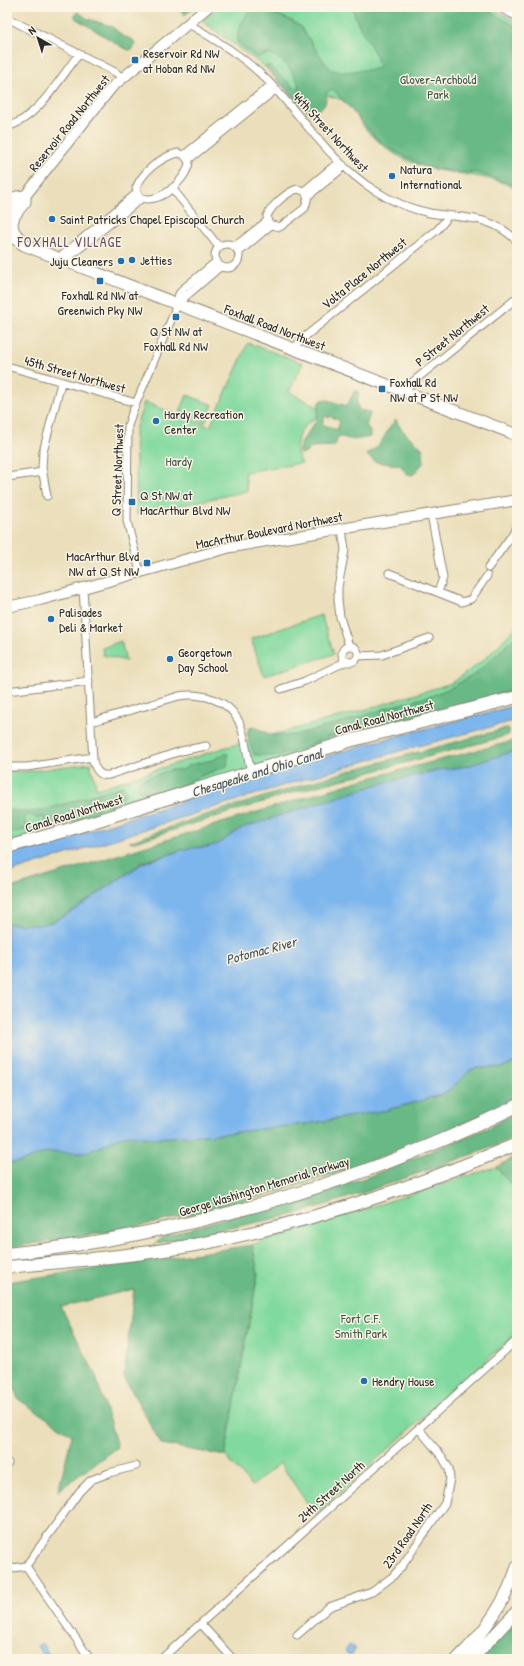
<svg xmlns="http://www.w3.org/2000/svg" width="524" height="1666" font-family="'Patrick Hand',sans-serif">
<style>
.built{fill:#f5cfda}
.green{fill:#80d99e;stroke:#568264}
.forest{fill:#68b985;stroke:#4a7258;fill-rule:evenodd}
.water{fill:#7db6ed;stroke:#54708c}
.lines{fill:none;stroke-linecap:round;stroke-linejoin:round}
.stream{stroke:#7db6ed;stroke-width:2}
.street-casing{stroke:#8b8573;stroke-width:9}
.secondary-casing{stroke:#8b8573;stroke-width:12}
.primary-casing{stroke:#8b8573;stroke-width:13}
.highway-casing{stroke:#8b8573;stroke-width:14}
.street{stroke:#fff;stroke-width:7}
.secondary{stroke:#fff;stroke-width:10}
.primary{stroke:#fff;stroke-width:11}
.highway{stroke:#fff;stroke-width:12}
.poi-dot{fill:#1f6fb2;stroke:#fcf5e5;stroke-width:1.5}
.labels{text-anchor:middle;dominant-baseline:central;stroke-width:3;stroke-linejoin:round;paint-order:stroke}
.poi-label{font-size:13px;fill:#2b2b2b;stroke:#fcf5e5;text-anchor:start}
.park-label{font-size:13px;fill:#405648;stroke:#fcf5e5}
.street-label{font-size:13px;fill:#2b2b2b;stroke:#fcf5e5}
.neighbourhood-label{font-size:14px;letter-spacing:1px;fill:#635065;stroke:#fcf5e5}
.water-label{font-size:14px;font-style:italic;fill:#445565;stroke:#fcf5e5}
</style>
<rect width="100%" height="100%" fill="#fcf5e5"/>
<filter id="ink" filterUnits="userSpaceOnUse"><feTurbulence type="fractalNoise" baseFrequency=".025" numOctaves="2"/><feDisplacementMap in="SourceGraphic" scale="8" xChannelSelector="R" yChannelSelector="G"/><feConvolveMatrix kernelMatrix="1 2 1 2 8 2 1 2 1" color-interpolation-filters="sRGB"/></filter>
<filter id="wash" filterUnits="userSpaceOnUse"><feTurbulence type="fractalNoise" baseFrequency=".012" numOctaves="4" result="noise"/><feDisplacementMap in="SourceGraphic" scale="16" xChannelSelector="R" yChannelSelector="G"/><feGaussianBlur stdDeviation="0.9" result="paint"/><feColorMatrix in="noise" values="0 0 0 0 0 0 0 0 0 0 0 0 0 0 0 0 0 1.4 0 .05"/><feComposite in="paint" operator="in"/></filter>
<g filter="url(#wash)">
<rect width="100%" height="100%" fill="#ebdfbb"/>
<path class="built" d="M490 7H517V22Z"/>
<path class="green" d="M219 7H490L517 22V189C476 168 436 179 395 154 385 148 373 137 365 128 360 121 349 104 342 100 335 97 325 95 318 93L302 107 265 67 202 21Z
M248 343 303 363 289 392 322 409C318 417 313 419 306 425 296 435 293 451 302 463L245 472 247 491 137 515 135 430 144 402 210 427Z
M187 395 213 405 205 423 180 412Z
M321 615 334 654 264 676 251 639Z
M517 626V693L7 843V771L23 772 90 763 97 789 223 748 354 713 452 683 486 658Z
M121 641 126 661 103 655 102 648Z
M496 1167 517 1191V1333L315 1515 280 1463 252 1486 225 1456 258 1273 252 1245Z"/>
<path class="forest" d="M178 7H194L185 15Z
M251 7H259L290 20 300 26 326 64 332 70 344 72 376 69 379 65C374 44 354 26 353 7H482L517 27V186L478 173 455 172 426 167 392 150 377 139 334 90H331L327 92 325 104 314 114H310L265 66H270L292 86 299 90C300 77 282 58 271 54L256 57 237 42 239 28Z
M78 12 88 19 111 26 123 36 133 40 135 44 133 49 129 50 122 47 77 19 74 16Z
M355 390 359 392 357 404 359 410 369 412 370 414 366 425 370 432V437L354 440 338 436 335 446 312 447 306 453 300 454 299 452 300 444 316 421 319 402 325 399 347 406ZM325 416 329 418 330 416 340 421 337 430 322 424Z
M396 420 401 429 423 449 424 462 413 475 407 474 400 465 376 462 367 455V453C385 446 383 432 396 420Z
M517 635 516 689 439 712 328 737 302 749 278 756 254 755 247 733 250 727 253 726 274 736 296 735 364 716 392 706 431 696 450 688 477 673Z
M508 728 509 729V734L506 736 295 792 135 842H129L199 817 348 771Z
M517 740V750L468 766 439 770 376 785 242 828 218 844 207 847 189 848 143 862 73 911 52 922 39 925 7 924V889L358 781Z
M224 754H228L227 766 198 777 187 784 147 797 139 789 137 784 140 780 171 770H183L189 765 213 760Z
M123 786 126 792 122 798H114L112 809 104 805 105 801C102 803 101 806 99 808 88 821 56 825 41 827L45 821 43 816 38 819C33 816 28 813 24 818L27 826 25 830 7 834V811C17 809 28 813 38 811 67 805 94 793 123 786Z
M517 1061V1099C395 1159 263 1201 130 1228 89 1236 48 1241 7 1248V1163L20 1162 47 1152 83 1153 100 1147 119 1137 129 1135 152 1138 219 1134 312 1123 387 1110 440 1095 453 1087 470 1070 476 1068 502 1067Z
M517 1112V1136L485 1150 365 1192 297 1214 154 1244 164 1236 365 1178 488 1128Z
M517 1156V1183L512 1185 496 1167Z
M252 1245 258 1273 225 1456 161 1444 124 1377 134 1289 61 1307 96 1376 117 1447 58 1491 72 1435 18 1399 7 1363V1282Z
M517 1618V1659H477Z"/>
<path class="water" d="M517 705V720L403 750 288 784 7 873V854L34 848 284 769 370 743Z
M517 750V1061L502 1067 476 1068 470 1070 453 1087 440 1095 387 1110 312 1123 219 1134 152 1138 129 1135 119 1137 100 1147 83 1153 47 1152 20 1162 7 1163V924L39 925 52 922 73 911 143 863 189 848 207 847 218 844 242 828 376 785 439 770 468 766Z
M42 1643 49 1655 44 1658 37 1646Z
M345.5 1650a4.5 4.5 0 1 1 9 0a4.5 4.5 0 1 1-9 0Z"/>
<g class="lines">
<path class="stream" d="M509 1659 517 1653"/>
</g>
</g>
<g filter="url(#ink)">
<g class="lines">
<defs>
<path id="street" d="M498 7 516 16 517 14
M7 18 115 72 123 78
M189 24C216 40 244 57 267 80 302 116 331 163 374 190 391 201 410 209 430 213 464 219 490 214 517 241
M7 127C37 119 60 78 79 54
M178 153 184 155 189 162C187 181 156 208 138 196L136 188C143 171 161 157 178 153Z
M184 155 271 85
M188 160 275 90
M172 188 219 247
M297 189 304 191 308 196 305 208 280 227 268 224 267 216C272 205 286 193 297 189Z
M304 191 334 166 343 165
M308 196 339 171 343 165
M215 256a12 12 0 1 1 24 0a12 12 0 1 1-24 0Z
M234 247 267 221
M239 252 271 225
M58 259 137 193
M64 261 142 198
M178 303 221 266
M294 349 302 339 437 230 445 221 447 215
M7 366 136 403
M404 392 410 384 517 298
M7 477 43 472
M47 496 42 468 43 452 61 383
M431 514 443 578 438 592
M342 529 345 550 338 587V600L340 617 349 646
M488 568 512 535 517 525
M140 572 127 521 128 426 132 413 174 313 179 294 184 288 217 261
M389 573 462 602 471 599 487 576
M83 588 93 761C95 769 100 777 109 775L181 751 206 746
M342 654a8 8 0 1 1 16 0a8 8 0 1 1-16 0Z
M358 656 382 655 429 638
M281 689 305 681 347 661
M7 691 89 681
M91 722 179 696C191 694 201 695 213 699 247 711 243 742 251 771
M7 767H27L93 757
M7 1463H8
M26 1566 90 1659
M7 1569 26 1566 80 1491 91 1480 109 1473 136 1466
M201 1624 233 1659
M297 1635 329 1607 372 1592 392 1577 402 1566 445 1503 450 1479 449 1469 443 1458 419 1429
M161 1659 517 1340"/>
<path id="secondary" d="M7 216 22 204 25 196 112 87 208 7
M7 607 40 600 231 547 517 500"/>
<path id="primary" d="M7 202 17 197 25 196V202C15 213 5 225 19 238
M7 233 24 245 517 435
M457 1659C484 1633 505 1604 517 1567
M472 1659 517 1611"/>
<path id="highway" d="M7 847 64 831 349 741 517 697
M7 1254C183 1235 358 1184 517 1106
M7 1267C71 1261 136 1256 200 1244 309 1223 415 1187 517 1144"/>
</defs>
<use href="#street" class="street-casing"/>
<use href="#secondary" class="secondary-casing"/>
<use href="#primary" class="primary-casing"/>
<use href="#highway" class="highway-casing"/>
<use href="#street" class="street"/>
<use href="#secondary" class="secondary"/>
<use href="#primary" class="primary"/>
<use href="#highway" class="highway"/>
</g>
</g>
<g class="poi-dot">
<rect x="131" y="56" width="8" height="8" rx="2"/>
<circle cx="392" cy="176" r="4"/>
<circle cx="52" cy="219" r="4"/>
<circle cx="132" cy="260" r="4"/>
<circle cx="121" cy="261" r="4"/>
<rect x="96" y="277" width="8" height="8" rx="2"/>
<rect x="172" y="313" width="8" height="8" rx="2"/>
<rect x="378" y="385" width="8" height="8" rx="2"/>
<circle cx="156" cy="421" r="4"/>
<rect x="128" y="498" width="8" height="8" rx="2"/>
<rect x="143" y="559" width="8" height="8" rx="2"/>
<circle cx="51" cy="619" r="4"/>
<circle cx="170" cy="659" r="4"/>
<circle cx="364" cy="1381" r="4"/>
</g>
<g class="labels">
<g class="poi-label">
<text x="143" y="53">Reservoir Rd NW<tspan x="143" dy="15">at Hoban Rd NW</tspan></text>
<text x="400" y="169">Natura<tspan x="400" dy="15">International</tspan></text>
<text x="60" y="219">Saint Patricks Chapel Episcopal Church</text>
<text x="140" y="260">Jetties</text>
<text x="113" y="261" text-anchor="end">Juju Cleaners</text>
<text x="100" y="295" text-anchor="middle">Foxhall Rd NW at<tspan x="100" dy="15">Greenwich Pky NW</tspan></text>
<text x="176" y="331" text-anchor="middle">Q St NW at<tspan x="176" dy="15">Foxhall Rd NW</tspan></text>
<text x="390" y="382">Foxhall Rd<tspan x="390" dy="15">NW at P St NW</tspan></text>
<text x="164" y="414">Hardy Recreation<tspan x="164" dy="15">Center</tspan></text>
<text x="140" y="495">Q St NW at<tspan x="140" dy="15">MacArthur Blvd NW</tspan></text>
<text x="139" y="556" text-anchor="end">MacArthur Blvd<tspan x="139" dy="15">NW at Q St NW</tspan></text>
<text x="59" y="612">Palisades<tspan x="59" dy="15">Deli &amp; Market</tspan></text>
<text x="178" y="652">Georgetown<tspan x="178" dy="15">Day School</tspan></text>
<text x="372" y="1381">Hendry House</text>
</g>
<g class="park-label">
<text x="438" y="79">Glover-Archbold<tspan x="438" dy="15">Park</tspan></text>
<text x="179" y="461">Hardy</text>
<text x="361" y="1318">Fort C.F.<tspan x="361" dy="15">Smith Park</tspan></text>
</g>
<g class="street-label">
<text transform="translate(69 123) rotate(-51)">Reservoir Road Northwest</text>
<text transform="translate(331 132) rotate(47)">44th Street Northwest</text>
<text transform="translate(364 273) rotate(-39)">Volta Place Northwest</text>
<text transform="translate(275 327) rotate(21)">Foxhall Road Northwest</text>
<text transform="translate(452 335) rotate(-39)">P Street Northwest</text>
<text transform="translate(75 374) rotate(16)">45th Street Northwest</text>
<text transform="translate(117 470) rotate(-88)">Q Street Northwest</text>
<text transform="translate(269 530) rotate(-11)">MacArthur Boulevard Northwest</text>
<text transform="translate(384 717) rotate(-15)">Canal Road Northwest</text>
<text transform="translate(74 813) rotate(-17)">Canal Road Northwest</text>
<text transform="translate(264 1186) rotate(-17)">George Washington Memorial Parkway</text>
<text transform="translate(331 1491) rotate(-42)">24th Street North</text>
<text transform="translate(407 1535) rotate(-55)">23rd Road North</text>
</g>
<g class="neighbourhood-label">
<text x="70" y="241">FOXHALL VILLAGE</text>
</g>
<g class="water-label">
<text transform="translate(257 772) rotate(-17)">Chesapeake and Ohio Canal</text>
<text transform="translate(261 950) rotate(-15)">Potomac River</text>
</g>
</g>
<rect width="524" height="1666" fill="none" stroke="#fcf5e5" stroke-width="24"/>
<g transform="translate(38 38) rotate(321)" stroke="#fcf5e5" stroke-width="3" paint-order="stroke">
<path d="M0-3L7 15L0 10L-7 15Z" fill="#2b2b2b"/>
<text y="-6" font-size="11" font-weight="bold" text-anchor="middle" fill="#2b2b2b">N</text>
</g>
</svg>
